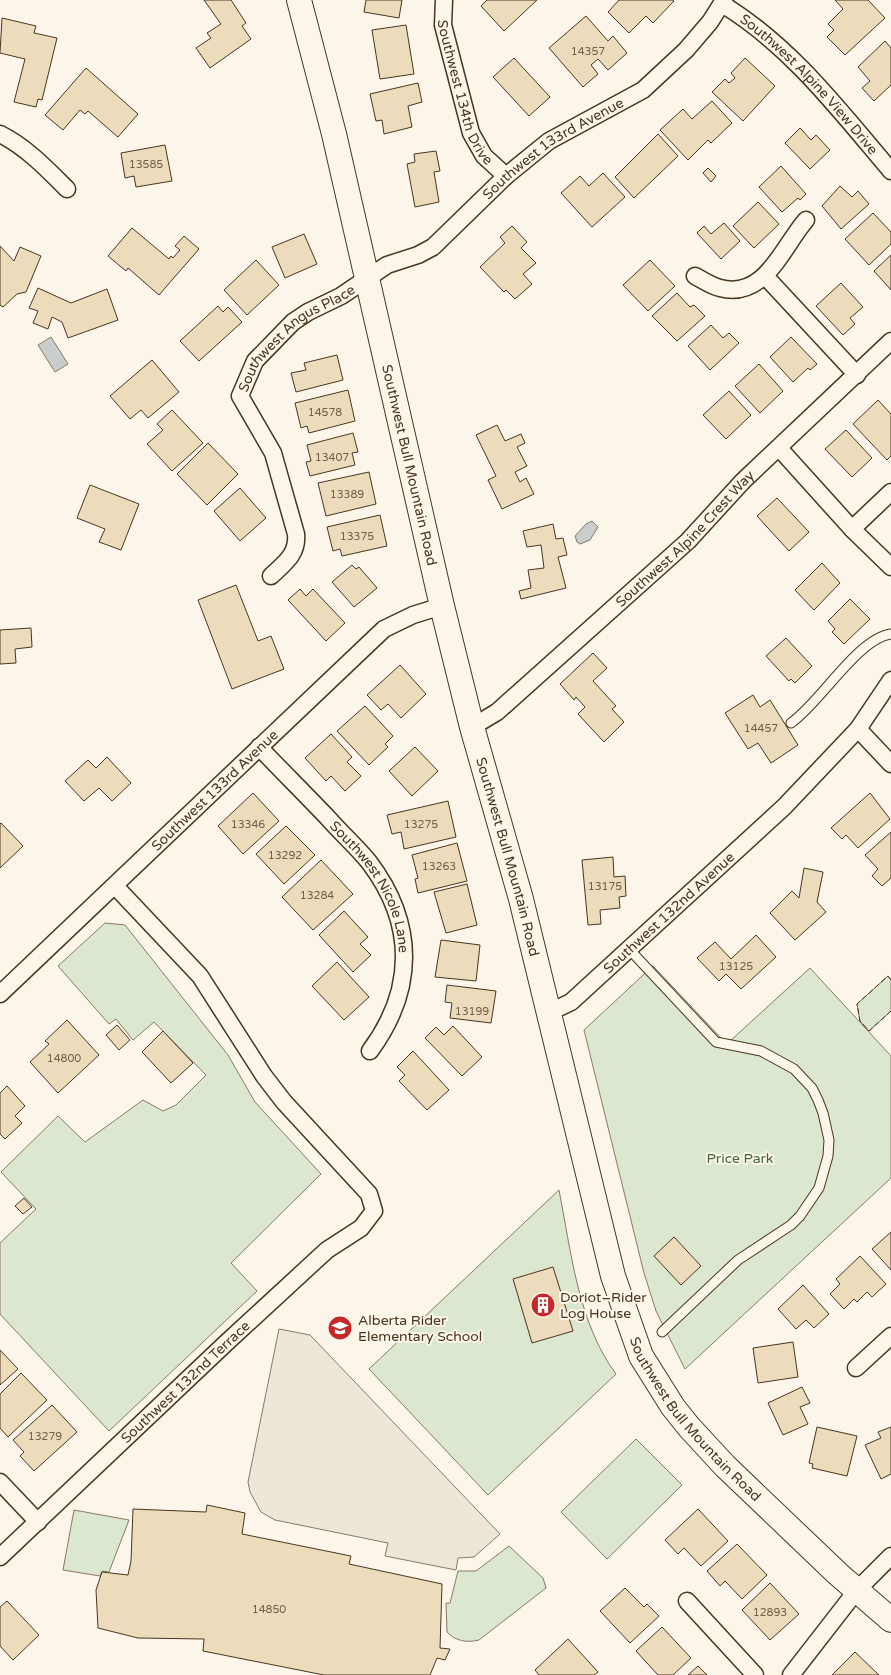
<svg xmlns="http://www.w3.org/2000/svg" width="891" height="1675" font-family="'Varela Round',sans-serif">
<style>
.green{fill:#dce7d0;stroke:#887966}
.parking{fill:#ede7d9;stroke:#887966}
.water{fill:#c9cecd;stroke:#887966}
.building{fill:#ecdcbc;stroke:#4a3520}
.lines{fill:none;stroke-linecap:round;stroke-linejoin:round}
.service-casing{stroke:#4a3520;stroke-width:11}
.minor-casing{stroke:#4a3520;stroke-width:19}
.secondary-casing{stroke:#4a3520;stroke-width:26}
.service{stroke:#fbf6e9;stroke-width:9}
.minor{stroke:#fbf6e9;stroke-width:16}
.secondary{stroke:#fbf6e9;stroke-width:24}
.fence{stroke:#4a3520;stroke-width:1;stroke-dasharray:6 2.5;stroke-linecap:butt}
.labels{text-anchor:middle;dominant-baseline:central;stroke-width:4;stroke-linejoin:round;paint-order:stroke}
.number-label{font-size:11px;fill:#725f47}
.street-label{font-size:14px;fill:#4a3520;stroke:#fbf6e9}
.park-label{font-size:14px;fill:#436837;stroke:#fbf6e9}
.poi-label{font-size:14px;fill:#4a3520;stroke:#fbf6e9;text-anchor:start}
</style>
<rect width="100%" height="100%" fill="#fbf6e9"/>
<path class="green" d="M105 923 125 925 228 1055 255 1102 321 1174 231 1263 257 1291 109 1431 0 1314V1243L36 1209 1 1172 58 1116 85 1142 143 1100 163 1111 176 1105 206 1075 154 1022 133 1040 116 1019 109 1024 58 966Z
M653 966 723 1040 729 1042 810 968 891 1056V1178L685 1369 656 1311 644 1273 584 1030Z
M888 976 891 980V1011L869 1031 860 1021 857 1004Z
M559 1190C571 1251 578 1323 616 1374L488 1495 369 1369Z
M636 1439 682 1485 607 1559 561 1512Z
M74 1510 129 1520 109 1572 102 1571 100 1576 63 1570Z
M509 1546 543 1578 546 1588 479 1640C467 1643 455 1641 447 1632L446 1603H450L458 1571H476Z"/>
<path class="parking" d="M279 1329 310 1335 500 1534 474 1557 458 1558 456 1570 385 1556 388 1543 275 1520 261 1512 250 1492 248 1482Z"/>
<path class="water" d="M51 337 68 364 55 372 38 345Z
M592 521 598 527 590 540 580 544 577 542 575 536 586 524Z"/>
<path class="building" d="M204 0H231L246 23 242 26 251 39 210 68 196 48 211 38 207 33 221 24Z
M366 0H402L399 18 364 12Z
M487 0H537L504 31 481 6Z
M619 0H672L674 1 653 23 646 16 629 33 608 12Z
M835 0H868L885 18 845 55 827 37 834 30 828 24 843 9Z
M586 16 608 41 613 36 627 53 608 70 598 59 591 65 598 74 583 87 549 48Z
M2 18 36 26 34 33 57 38 42 100 38 99 36 107 14 102 25 59 0 53Z
M406 25 414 74 380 79 372 30Z
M885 41 891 48V85L874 101 862 88 870 81 858 67Z
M514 58 550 97 529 116 493 77Z
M745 58 775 86 743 121 712 92 725 79 729 83 735 78 731 73Z
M86 68 138 114 118 137 88 111 85 114 80 110 63 130 45 115Z
M418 83 422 102 408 106 412 127 384 134 382 120 376 121 370 94Z
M712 101 732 123 711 143 708 140 688 160 660 130 683 109 692 119Z
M800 128 811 140 816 135 830 150 810 169 785 143Z
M658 134 678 156 634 198 615 177Z
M165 145 172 181 136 187 134 176 125 178 121 153Z
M436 151 440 171 434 172 439 202 415 207 407 164 415 162 414 154Z
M781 166 806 194 800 200 798 198 782 212 759 187Z
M708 168 716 176 711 182 703 173Z
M603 173 625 197 592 227 561 193 580 176 589 186Z
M840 186 852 197 858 191 869 204 841 229 822 206Z
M758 202 779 224 754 248 733 226Z
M873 213 891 232V244L869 265 845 239Z
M724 223 740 241 721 259 697 233 704 226 711 234Z
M512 226 527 242 521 248 536 263 523 274 532 284 515 299 506 290 504 292 480 267 505 243 500 237Z
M132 228 169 259 171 256 173 258 180 250 175 246 184 236 199 249 159 295 128 268 126 271 108 256Z
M304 234 317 264 285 278 272 247Z
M0 246 14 261 20 247 41 256 26 292 17 294 3 307 0 305Z
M891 255V290L874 271Z
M256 260 279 285 247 315 224 290Z
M650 260 675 286 648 311 623 285Z
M841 283 863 307 850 318 855 324 843 335 816 306Z
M38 288 71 303 107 289 118 320 68 338 62 322 52 317 48 329 33 323 38 311 29 308Z
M677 293 690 307 694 305 705 316 677 341 652 316Z
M218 306 223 312 228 307 242 322 199 361 180 341Z
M711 325 723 338 729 333 739 343 710 370 688 346Z
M791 337 817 364 810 370 808 368 793 382 770 357Z
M337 355 343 380 296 392 291 373 306 370 304 363Z
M152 360 179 392 148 418 141 410 130 419 110 396Z
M759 364 783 391 760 413 735 386Z
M348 390 355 421 309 433 307 426 301 428 295 403Z
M729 391 751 415 726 439 703 415Z
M878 400 891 414V456L887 460 853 424Z
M172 410 203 443 172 471 147 444 163 430 157 424Z
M497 425 505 441 521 434 525 443 517 447 527 466 515 472 520 482 526 478 534 494 502 509 488 480 496 476 476 435Z
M846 430 872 458 852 477 825 449Z
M353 433 358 452 352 453 355 465 310 476 306 462 311 461 307 445Z
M208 443 238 474 207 505 177 474Z
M369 472 376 504 326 516 318 483Z
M90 485 139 504 121 550 99 542 105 529 77 518Z
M240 488 266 518 240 541 214 511Z
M777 498 809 532 789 551 757 516Z
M380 515 387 546 342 556 340 549 333 551 327 527Z
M553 524 556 539 563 538 567 555 558 557 566 588 521 599 519 591 531 588 528 570 544 568 541 545 527 547 523 531Z
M822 563 840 583 814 610 795 590Z
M352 565 356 569 359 567 377 588 354 607 332 582Z
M236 585 258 641 271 636 284 669 232 689 198 600Z
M300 589 306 596 313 589 345 623 326 641 288 600Z
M850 599 870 619 844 644 832 632 835 629 828 621Z
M31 628 32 647 15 649 16 663 0 664V630Z
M786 638 812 666 795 683 791 679 789 681 766 656Z
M593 653 607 668 593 681 616 706 612 709 624 722 604 742 578 714 585 707 576 697 574 700 560 684Z
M400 665 426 694 401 718 388 704 381 710 367 695Z
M753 695 760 707 770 700 798 745 771 763 758 743 748 749 725 713Z
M365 706 393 736 385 744 388 747 369 765 337 731Z
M331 734 352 757 347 762 361 776 345 791 331 776 326 781 305 758Z
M415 747 438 771 412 796 389 771Z
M107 757 131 783 112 801 99 788 84 801 65 781 88 760 96 768Z
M253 793 279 821 243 854 218 826Z
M870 793 890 819 858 848 846 835 842 839 831 828Z
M448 801 456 837 404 849 401 832 392 834 387 815Z
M1 823 23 846 0 868V824Z
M286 826 315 855 284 884 256 854Z
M891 832V878L882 886 872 876 878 869 865 855Z
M457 843 467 881 418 893 415 879 418 878 412 855Z
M613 857 614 877 625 876 626 896 619 897 620 908 600 910 601 924 588 925 582 860Z
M321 860 353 894 313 930 282 897Z
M804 868 823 872 817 902 826 912 795 940 770 913 792 891 799 898Z
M467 884 477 925 446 933 434 892Z
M344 911 368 937 360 944 371 955 353 972 319 935Z
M756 935 776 957 741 989 726 974 719 981 697 958 715 942 731 959Z
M441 940 480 945 476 981 435 977Z
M337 962 369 997 344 1020 312 986Z
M447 985 496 991 491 1023 450 1018 452 1003 445 1002Z
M67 1020 99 1055 58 1093 30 1062 49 1044 45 1041Z
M117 1025 130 1040 119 1050 106 1035Z
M453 1026 482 1057 462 1076 425 1038 436 1027 444 1035Z
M163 1031 193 1063 171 1083 142 1052Z
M413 1051 449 1090 427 1110 399 1081 405 1075 397 1067Z
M7 1086 25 1106 15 1116 22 1123 5 1139 0 1134V1093Z
M24 1198 32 1207 23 1214 15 1206Z
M891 1232V1270L872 1249Z
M674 1237 701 1266 681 1285 654 1256Z
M860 1256 886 1284 872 1297 867 1292 857 1302 854 1299 844 1309 830 1294 840 1284 836 1279Z
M553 1267 573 1331 532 1343 513 1279Z
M803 1285 829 1314 814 1328 806 1320 796 1329 778 1309Z
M793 1342 798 1377 758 1383 753 1348Z
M0 1350 18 1369 0 1385Z
M21 1373 47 1400 8 1437 0 1428V1394Z
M802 1387 810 1403 800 1407 808 1424 783 1435 768 1403Z
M52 1405 77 1432 34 1471 20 1456 24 1452 13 1440Z
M817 1427 857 1436 847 1476 812 1468 813 1464 809 1463Z
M891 1427V1474L881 1479 865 1445 881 1438 878 1432Z
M207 1505 245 1513 242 1534 351 1556 349 1564 442 1584 440 1648 450 1649 445 1660 437 1658 430 1675H324L203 1651 204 1639 138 1638 98 1628 96 1590 102 1572 128 1575 131 1561 133 1509 206 1512Z
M698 1509 728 1541 701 1566 684 1548 678 1554 665 1540Z
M737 1544 767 1575 742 1599 725 1581 720 1586 707 1571Z
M770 1583 799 1614 770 1640 742 1610Z
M625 1588 644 1607 647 1604 659 1616 630 1643 600 1611Z
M7 1601 39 1635 13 1660 0 1646V1607Z
M662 1627 691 1658 673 1675H658L636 1651Z
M568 1639 598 1672 594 1675H539L535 1670Z
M855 1652 879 1675H832Z
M698 1666 707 1675H688Z"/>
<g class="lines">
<defs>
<path id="service" d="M791 723C821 702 857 639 891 634
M629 949 716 1042 761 1051 794 1069 812 1088 818 1100 823 1113 829 1140 828 1156 819 1188 800 1216 791 1225 738 1260 662 1332"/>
<g id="minor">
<path id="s1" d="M444 0 443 25 471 133 484 156 506 176"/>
<path id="s2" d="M722 4C791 46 839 110 891 171"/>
<path d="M0 134C26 147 46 168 67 189"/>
<path d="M695 276C703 280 711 286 720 288 765 300 783 246 806 220"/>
<path d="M765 276 857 375"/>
<path d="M779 448 852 529 891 567"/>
<path d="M852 529 891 492"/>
<path id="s3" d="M271 576C285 563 298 554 296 534L273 453 240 396 255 361 293 322 308 312 341 296 387 265 418 255 433 247 506 176 549 141 643 90 686 50 710 22 724 0"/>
<path id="s4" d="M472 727 497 712 688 541 743 481 891 341"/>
<path d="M858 729 891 764"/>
<path id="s5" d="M259 747C282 771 305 794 328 818 341 833 357 847 369 862 416 924 415 990 370 1051"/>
<path id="s6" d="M0 994 384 629 413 615 442 606"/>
<path id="s7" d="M548 1013 571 1002 784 807 858 729 891 680"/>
<path d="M856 1368 891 1336"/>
<path d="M0 1482 38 1522"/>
<path id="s8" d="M0 1557 225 1344 327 1250 361 1228 374 1211 369 1194 284 1102 264 1076 200 976 115 886"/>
<path d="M687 1601 755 1675"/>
<path d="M791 1675 857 1590 891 1556"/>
</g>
<g id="secondary">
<path id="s9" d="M299 0 334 134 442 606 472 727 521 899 613 1276 641 1356 673 1407 689 1427 725 1466 838 1574 891 1620"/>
</g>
</defs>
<use href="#service" class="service-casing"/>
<use href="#minor" class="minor-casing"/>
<use href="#secondary" class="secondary-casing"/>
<use href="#service" class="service"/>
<use href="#minor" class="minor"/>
<use href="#secondary" class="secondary"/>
<path class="fence" d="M891 980 888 976 857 1004 860 1021 869 1031 891 1011"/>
</g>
<defs>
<symbol id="building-disc" viewBox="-11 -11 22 22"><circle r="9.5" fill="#c62828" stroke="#fbf6e9"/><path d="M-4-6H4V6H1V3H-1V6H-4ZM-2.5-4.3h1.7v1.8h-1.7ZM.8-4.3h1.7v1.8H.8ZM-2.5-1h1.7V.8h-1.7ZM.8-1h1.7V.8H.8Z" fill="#fff"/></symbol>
<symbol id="school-disc" viewBox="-11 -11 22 22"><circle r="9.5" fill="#c62828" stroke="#fbf6e9"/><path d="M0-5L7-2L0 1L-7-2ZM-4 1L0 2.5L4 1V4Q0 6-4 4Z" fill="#fff"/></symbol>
</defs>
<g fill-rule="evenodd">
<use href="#building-disc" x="529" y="1291" width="28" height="28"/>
<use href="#school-disc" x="326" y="1314" width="28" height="28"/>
</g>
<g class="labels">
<g class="number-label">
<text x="588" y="51">14357</text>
<text x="146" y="164">13585</text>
<text x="325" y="412">14578</text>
<text x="332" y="457">13407</text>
<text x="347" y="494">13389</text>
<text x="357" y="536">13375</text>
<text x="761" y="728">14457</text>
<text x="248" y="824">13346</text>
<text x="421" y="824">13275</text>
<text x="285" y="855">13292</text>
<text x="439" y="866">13263</text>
<text x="605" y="886">13175</text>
<text x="317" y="895">13284</text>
<text x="736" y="966">13125</text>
<text x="472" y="1011">13199</text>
<text x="64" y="1058">14800</text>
<text x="45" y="1436">13279</text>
<text x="269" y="1609">14850</text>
<text x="770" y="1612">12893</text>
</g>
<g class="street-label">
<text stroke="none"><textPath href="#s2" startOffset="119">Southwest Alpine View Drive</textPath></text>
<text stroke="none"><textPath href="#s1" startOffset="96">Southwest 134th Drive</textPath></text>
<text stroke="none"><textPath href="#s3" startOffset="610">Southwest 133rd Avenue</textPath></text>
<text stroke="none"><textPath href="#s3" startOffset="285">Southwest Angus Place</textPath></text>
<text stroke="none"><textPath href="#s9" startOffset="478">Southwest Bull Mountain Road</textPath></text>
<text stroke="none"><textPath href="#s4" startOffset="285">Southwest Alpine Crest Way</textPath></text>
<text stroke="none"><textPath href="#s6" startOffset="296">Southwest 133rd Avenue</textPath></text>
<text stroke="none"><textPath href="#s9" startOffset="882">Southwest Bull Mountain Road</textPath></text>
<text stroke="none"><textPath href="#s5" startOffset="182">Southwest Nicole Lane</textPath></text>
<text stroke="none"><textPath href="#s7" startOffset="158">Southwest 132nd Avenue</textPath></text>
<text stroke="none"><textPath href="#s8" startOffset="255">Southwest 132nd Terrace</textPath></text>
<text stroke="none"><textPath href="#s9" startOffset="1482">Southwest Bull Mountain Road</textPath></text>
</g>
<g class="park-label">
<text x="740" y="1158">Price Park</text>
</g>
<g class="poi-label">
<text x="560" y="1297">Doriot–Rider<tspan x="560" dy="16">Log House</tspan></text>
<text x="358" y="1320">Alberta Rider<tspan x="358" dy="16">Elementary School</tspan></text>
</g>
</g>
</svg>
